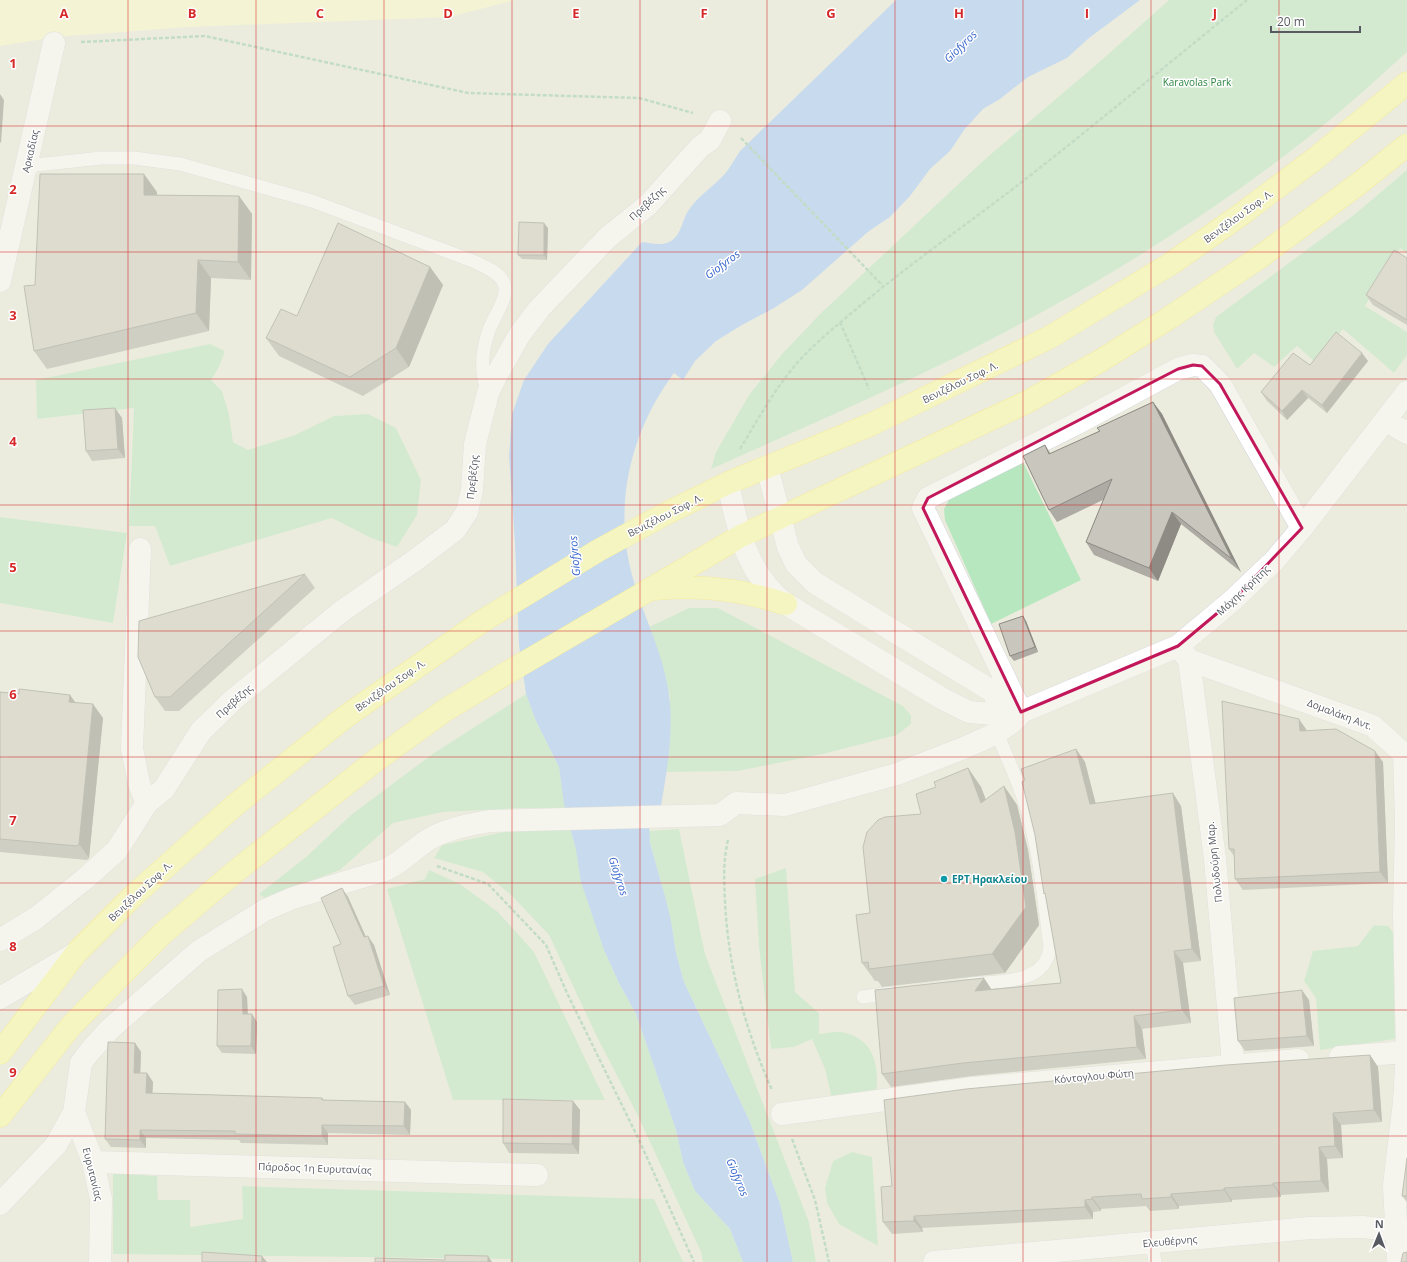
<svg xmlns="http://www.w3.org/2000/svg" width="1407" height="1262" font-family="'Open Sans',sans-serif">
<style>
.green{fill:#b7e7bf}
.sand{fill:#fdfac8}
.water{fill:#9bc3ff}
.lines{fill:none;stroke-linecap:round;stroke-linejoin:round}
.service-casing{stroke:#d1d3da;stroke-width:14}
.minor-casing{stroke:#d1d3da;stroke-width:23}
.tertiary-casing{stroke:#d1d3da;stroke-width:23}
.secondary-casing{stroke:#c9cbd4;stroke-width:23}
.primary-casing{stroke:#fee946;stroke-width:23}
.path{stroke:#90c8a9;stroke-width:2.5;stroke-dasharray:4 2;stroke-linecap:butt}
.service{stroke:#fff;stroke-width:13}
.minor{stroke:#fff;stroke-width:22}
.tertiary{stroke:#fff;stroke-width:22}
.secondary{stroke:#fff;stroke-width:22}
.primary{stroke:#feffa0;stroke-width:22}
.wall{fill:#adaba3}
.shaded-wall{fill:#8d8b84}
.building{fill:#c9c7bd;stroke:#8d8b84}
.marked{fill:none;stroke:#c2185b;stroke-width:3;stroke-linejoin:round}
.grid{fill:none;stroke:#d62828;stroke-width:1;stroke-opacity:0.55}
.culture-dot{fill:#0f9aa8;stroke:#fff;stroke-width:1.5}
.labels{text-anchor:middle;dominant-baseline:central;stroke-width:3;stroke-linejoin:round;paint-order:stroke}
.park-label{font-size:10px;fill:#2c8440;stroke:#fff}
.street-label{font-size:10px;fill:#575a61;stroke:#fff}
.culture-label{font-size:10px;font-weight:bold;fill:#0d838f;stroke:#fff;text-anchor:start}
.water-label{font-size:11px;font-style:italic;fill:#3464cc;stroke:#fff}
.grid-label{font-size:13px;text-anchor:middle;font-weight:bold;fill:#d62828;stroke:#fff;stroke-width:3;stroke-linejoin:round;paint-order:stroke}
</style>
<rect width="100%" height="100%" fill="#ececde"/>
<path class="green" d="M1169 0H1407V52C1374 82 1340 113 1305 140 1206 218 1097 285 986 342 896 388 803 428 711 469L716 452 749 395 782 354 820 314 984 160 1097 64Z
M1407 170V253L1400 248 1365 306 1407 332V355L1394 373 1343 329 1315 362 1297 346 1274 367 1254 353 1237 369 1214 332 1213 325 1216 317 1355 214Z
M210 344 225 351 219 367 211 380 222 391 229 414 233 442 248 450 295 435 334 416 368 414 396 428 421 480 417 515 397 547 371 538 332 518 170 566 155 526H129L134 408 37 419 36 380Z
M1023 462 1081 580 991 624 945 520 944 509 949 500Z
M0 517 127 533 113 623 0 603Z
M689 608H718L903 706 911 715V724L897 735 823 754 738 771 666 772 670 724V696L649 627Z
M526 694 536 721 559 767 566 810 524 808 443 812 393 823 340 870 265 898 259 894 306 857 352 814 434 753Z
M570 827 604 950 619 983 636 1014 676 1130 683 1162 695 1191 730 1229 743 1262H703L701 1252 637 1114 597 1037 549 935 511 895 483 872 434 858 442 845 514 830Z
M679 829 705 954 809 1222 816 1262H793L780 1204 750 1122 684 982 676 953 671 921 665 896 650 843 648 831Z
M786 868 795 992 819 1013V1034C826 1034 835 1031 841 1032 874 1037 880 1066 876 1094L840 1102 831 1095 825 1069 812 1039 794 1047 771 1049 759 947 755 879Z
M429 870 460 884 498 912 534 952 605 1100H453L387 889 425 879Z
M1374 925 1388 926 1393 932 1395 1039 1320 1050 1316 998 1304 981 1313 951 1358 946Z
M852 1152 872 1157 878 1246 839 1224 827 1203 825 1188 833 1161Z
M113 1173 157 1176 158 1200H190V1227L243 1219 242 1186 654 1199 683 1262H510V1259L113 1254Z"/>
<path class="sand" d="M0 0H515L449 17 187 27 55 37 0 46Z"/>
<path class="water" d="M896 0H1140L1089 38 1067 58 1028 77 1000 99 983 109 964 130 950 151 930 169 910 196 890 217 869 231 802 290 774 308 742 325 716 341 695 361 683 380 674 373C629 433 612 510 634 582 645 620 664 655 669 695 674 731 667 770 661 806H648L650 843 665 896 671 921 676 953 684 982 750 1122 780 1204 793 1262H743L730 1229 695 1191 683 1162 676 1130 636 1014 619 983 604 950 581 882 576 850 564 804 559 767 536 721 526 694 519 645 515 543 509 456 512 414 524 380 548 344 642 242C650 243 661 246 669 242 681 237 682 220 688 211 699 195 709 190 722 177 729 170 734 160 740 151Z"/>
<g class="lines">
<defs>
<path id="service" d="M27 166 101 158H134L180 164 312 201 473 261C483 266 497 271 503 281 511 295 494 316 489 330 482 350 480 373 488 393
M970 984C999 981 1046 985 1050 947 1044 901 1040 854 1027 809 1019 783 1007 758 997 733
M863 997 891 993
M1152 1243 1155 1262"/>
<path id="minor" d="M0 281 54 43
M1386 421 1407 433
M728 483C737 528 747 575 786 604L943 699 969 712 1005 715 992 691 815 583 796 564 788 547 767 467
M140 549 132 748 139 784 147 803
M1178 646 1189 660 1373 726 1404 754 1406 821 1404 914 1407 1052 1404 1102 1394 1185 1398 1262
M1189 660 1215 859 1233 1064
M1021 712 923 508 928 498 1076 424 1178 369 1193 365 1202 366 1220 384 1302 528
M1021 712 1178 646 1233 600 1275 560 1302 528 1407 392
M0 940 36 918 86 878 117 850 147 803 164 789 201 731 234 699 342 611 414 561 455 530 467 512 472 490 475 444 488 393 495 378 520 334 539 309 607 238 648 205 700 147 710 140 720 121
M1340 1057 1407 1052
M74 1112 93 1162 101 1199 100 1262
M782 1114 973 1088 1298 1060
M93 1162 537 1175
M0 1204 56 1145 74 1112 81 1063 90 1051 110 1029 199 951 265 910 293 898 385 870C403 862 414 848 431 838 449 828 469 825 490 821L720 815 736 803 785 805 897 774 966 747 997 733 1016 719 1021 712
M934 1262 1310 1228 1363 1227 1407 1232"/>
<path id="tertiary" d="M1005 715 1021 712"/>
<path id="secondary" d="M0 998 76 953"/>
<path id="primary" d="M654 589C703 585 739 589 786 604
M0 1053 76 953 133 896 235 805 345 717 484 620 599 550 667 513 728 483 872 424 1050 337 1172 263 1239 216 1316 158 1407 83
M0 1116 70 1027 163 933 236 871 375 761 444 711 505 674 741 536 1025 403 1100 361 1169 318 1260 257 1361 182 1407 145"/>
</defs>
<use href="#service" class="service-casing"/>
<use href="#minor" class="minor-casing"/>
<use href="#tertiary" class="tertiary-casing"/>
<use href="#secondary" class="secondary-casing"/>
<use href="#primary" class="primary-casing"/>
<path class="path" d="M81 42 205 36 468 93 639 98 693 113
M741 138 883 286
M840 322 869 389
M740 449C758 419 774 390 797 363 814 344 835 327 855 310 907 266 963 227 1018 185 1095 125 1170 62 1247 0
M728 840C723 861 724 880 725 901 728 967 745 1029 772 1090
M437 866 488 884 546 945 567 993 639 1140 694 1262
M792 1139 815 1200 829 1262"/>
<use href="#service" class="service"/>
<use href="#minor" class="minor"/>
<use href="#tertiary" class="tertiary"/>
<use href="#secondary" class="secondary"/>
<use href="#primary" class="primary"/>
</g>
<path class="wall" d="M157 192V195L239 196 252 214 251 280 211 278 209 331 47 369 34 351 35 285Z
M548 228 547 260 522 259 518 255Z
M1407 258V325L1373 305 1366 295Z
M430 267 443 285 409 367 363 396 279 356 266 338 297 316Z
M1368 361 1327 413 1308 398 1287 420 1267 401 1261 392 1310 365Z
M1153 402 1162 414 1241 572 1181 524 1158 581 1094 555 1086 542 1103 500 1057 522 1049 510 1045 445 1051 454 1099 431 1097 428Z
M115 408 122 418 125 458 92 461 86 451Z
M305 574 315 588 179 711H165L155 697Z
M1026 621 1038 652 1014 661 1010 656Z
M0 692 19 694 70 695 75 702 103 718 89 858 87 860 0 852Z
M1306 729V730L1383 762 1388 883 1243 890 1235 879 1234 856 1229 849Z
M1076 749 1085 762 1095 803 1181 806 1201 961 1183 963 1191 1023 1142 1029 1146 1059 972 1076 891 1087 882 1074 992 989 1061 983 1035 835Z
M968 768 981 787 986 800 1004 786 1017 805 1028 850 1039 925 1005 973 882 987 878 981H875L862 963 870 913 921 814 936 787Z
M348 897 366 937 374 945 390 995 355 1005 348 996 341 944Z
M247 997 248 1014H252L257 1022 256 1054 222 1053 217 1046Z
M1309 1000 1314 1046 1245 1051 1238 1041Z
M135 1043 141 1052 140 1073H147L153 1082 152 1093 322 1098 324 1100 405 1102 411 1110 410 1135 328 1133V1145L241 1143 239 1140 146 1138V1148L111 1147 105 1139Z
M1370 1055 1378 1067 1382 1122 1341 1125 1343 1158 1327 1159 1329 1192 1281 1195V1197L1232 1200V1202L1179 1206V1209L1150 1211 1146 1206 1101 1209V1211L1093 1212V1219L922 1228 923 1232 892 1234 883 1222 892 1186Z
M573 1101 580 1110 579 1154 509 1153 503 1143Z
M1407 1158V1202L1402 1196Z"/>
<path class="shaded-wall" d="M0 94 4 100 1 143 0 142Z
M144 174 157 192V213L144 195Z
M239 196 252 214 251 280 238 262Z
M544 223 548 228 547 260 544 255Z
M198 260 211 278 209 331 196 313Z
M430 267 443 285 409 367 396 348Z
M1362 353 1368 361 1327 413 1322 405Z
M1302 390 1308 398 1287 420 1282 411Z
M1153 402 1162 414 1241 572 1232 559Z
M115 408 122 418 125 458 118 449Z
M1172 512 1181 524 1158 581 1149 568Z
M1023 616 1026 621 1038 652 1035 647Z
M70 695 80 709 69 702Z
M93 704 103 718 89 858 79 844Z
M1299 719 1306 729 1307 741 1300 731Z
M1076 749 1085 762 1099 816 1090 804Z
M1375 751 1383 762 1388 883 1380 872Z
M968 768 981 787 994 822 981 803Z
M1004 786 1017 805 1028 850 1039 925 1005 973 992 954Z
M1173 793 1181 806 1201 961 1192 949Z
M342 888 348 897 370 946 364 937Z
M368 936 374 945 390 995 384 986Z
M1174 951 1183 963 1191 1023 1182 1010Z
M984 978 992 990 975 991Z
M242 989 247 997 248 1022 243 1014Z
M1302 990 1309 1000 1314 1046 1307 1036Z
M252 1014 257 1022 256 1054 251 1046Z
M1134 1016 1142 1029 1146 1059 1137 1047Z
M135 1043 141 1052 140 1082 134 1073Z
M1370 1055 1378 1067 1382 1122 1374 1110Z
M147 1073 153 1082 152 1101 146 1093Z
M573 1101 580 1110 579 1154 572 1144Z
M405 1102 411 1110 410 1135 404 1126Z
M1333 1113 1341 1125 1343 1158 1335 1146Z
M322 1125 328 1133V1145L322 1136Z
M140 1130 146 1138V1148L140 1140Z
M1319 1147 1327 1159 1329 1192 1321 1181Z
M1273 1183 1281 1195V1197L1273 1185Z
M1224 1188 1232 1200V1202L1224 1190Z
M1171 1194 1179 1206V1209L1171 1197Z
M1092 1197 1101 1209V1211L1092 1199Z
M1085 1200 1093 1212V1219L1085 1207Z
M914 1216 922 1228 923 1232 914 1221Z
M262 1256 267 1262H262Z
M488 1256 492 1262H488Z"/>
<path class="building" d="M40 174H144V195L239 196 238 262 198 260 196 313 34 351 24 286 35 285Z
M519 222 544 223V255H518Z
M338 223 430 267 396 348 350 377 266 338 281 309 297 316Z
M1394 250 1407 258V320L1366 295Z
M1336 332 1362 353 1322 405 1302 390 1282 411 1261 392 1293 353 1310 365Z
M1153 402 1232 559 1172 512 1149 568 1086 542 1112 479 1049 510 1023 456 1045 445 1049 454 1100 431 1097 428Z
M115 408 118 449 86 451 83 410Z
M305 574 170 697H155L138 657 139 621Z
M1023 616 1035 647 1010 656 999 624Z
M19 689 70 695 69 702 93 704 79 844 77 846 0 839V692L19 694Z
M1222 701 1299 719 1300 731 1336 729 1375 751 1380 872 1235 879 1234 849H1229Z
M1076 749 1090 804 1173 793 1192 949 1174 951 1182 1010 1134 1016 1137 1047 963 1063 882 1074 875 990 984 978 975 991 1061 983 1045 893 1044 894 1035 835 1022 782 1025 780 1021 769Z
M968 768 981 803 1004 786 1015 832 1026 907 992 954 869 969 868 962 862 963 856 915 870 913 863 847 867 832 878 820 885 817 921 814 916 794 936 787 934 782Z
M342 888 364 937 368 936 384 986 348 996 333 947 341 944 321 898Z
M242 989 243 1014H252L251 1046H217L218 990Z
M1302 990 1307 1036 1238 1041 1234 998Z
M108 1042 135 1043 134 1073H147L146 1093 322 1098V1100L405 1102 404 1126 322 1125V1136L235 1134V1131L140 1130V1140L105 1139Z
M1370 1055 1374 1110 1333 1113 1335 1146 1319 1147 1321 1181 1273 1183V1185L1224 1188V1190L1171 1194V1197L1142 1199 1141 1194 1092 1197V1199L1085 1200V1207L914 1216V1221L883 1222 881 1187 892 1186 884 1100 966 1089 1226 1065Z
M503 1099 573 1101 572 1144 503 1143Z
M1407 1158V1196H1402Z
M202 1252 262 1256V1262H202Z
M1407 1252V1262H1401L1403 1253Z
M445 1255 488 1256V1262H375V1258L445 1260Z"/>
<path d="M0 0H1407V1262H0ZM1193 365 1202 366 1220 384 1302 528 1233 600 1178 646 1021 712 923 508 928 498 1178 369Z" fill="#ececde" fill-opacity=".55" fill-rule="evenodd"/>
<path class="marked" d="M1193 365 1202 366 1220 384 1302 528 1233 600 1178 646 1021 712 923 508 928 498 1178 369Z"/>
<path class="grid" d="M128 0V1262M256 0V1262M384 0V1262M512 0V1262M640 0V1262M767 0V1262M895 0V1262M1023 0V1262M1151 0V1262M1279 0V1262M0 126H1407M0 252H1407M0 379H1407M0 505H1407M0 631H1407M0 757H1407M0 883H1407M0 1010H1407M0 1136H1407"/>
<circle class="culture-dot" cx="944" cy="879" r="4"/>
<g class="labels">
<g class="park-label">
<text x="1197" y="82">Karavolas Park</text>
</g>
<g class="street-label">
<text transform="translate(30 151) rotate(-77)">Αρκαδίας</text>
<text transform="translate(647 203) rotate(-43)">Πρεβέζης</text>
<text transform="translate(1238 216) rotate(-36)">Βενιζέλου Σοφ. Λ.</text>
<text transform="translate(960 382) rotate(-26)">Βενιζέλου Σοφ. Λ.</text>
<text transform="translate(472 477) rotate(-84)">Πρεβέζης</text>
<text transform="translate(665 515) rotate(-27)">Βενιζέλου Σοφ. Λ.</text>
<text transform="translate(1243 590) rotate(-43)">Μάχης Κρήτης</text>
<text transform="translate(390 685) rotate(-35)">Βενιζέλου Σοφ. Λ.</text>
<text transform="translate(234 701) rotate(-42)">Πρεβέζης</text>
<text transform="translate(1340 714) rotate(21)">Δομαλάκη Αντ.</text>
<text transform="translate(1214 862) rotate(-96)">Πολυδούρη Μαρ.</text>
<text transform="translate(140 891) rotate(-43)">Βενιζέλου Σοφ. Λ.</text>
<text transform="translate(1094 1076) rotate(-5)">Κόντογλου Φώτη</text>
<text transform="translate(315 1168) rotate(2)">Πάροδος 1η Ευρυτανίας</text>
<text transform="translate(93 1174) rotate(76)">Ευρυτανίας</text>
<text transform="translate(1170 1241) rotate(-5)">Ελευθέρνης</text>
</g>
<g class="culture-label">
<text x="952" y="879">ΕΡΤ Ηρακλείου</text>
</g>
<g class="water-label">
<text transform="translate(960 46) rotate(-44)">Giofyros</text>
<text transform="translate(722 264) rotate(-36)">Giofyros</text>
<text transform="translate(574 556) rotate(-95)">Giofyros</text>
<text transform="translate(619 876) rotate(72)">Giofyros</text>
<text transform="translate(738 1177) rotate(67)">Giofyros</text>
</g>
</g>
<g class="grid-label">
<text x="64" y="18">A</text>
<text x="192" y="18">B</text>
<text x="320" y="18">C</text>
<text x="448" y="18">D</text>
<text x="576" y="18">E</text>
<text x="704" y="18">F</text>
<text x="831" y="18">G</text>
<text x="959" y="18">H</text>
<text x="1087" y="18">I</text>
<text x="1215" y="18">J</text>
<text x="13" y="68">1</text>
<text x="13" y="194">2</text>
<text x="13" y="320">3</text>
<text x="13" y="446">4</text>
<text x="13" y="572">5</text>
<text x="13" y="699">6</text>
<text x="13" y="825">7</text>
<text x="13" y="951">8</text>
<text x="13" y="1077">9</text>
</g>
<g transform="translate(1379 1234) rotate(1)" stroke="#ffffff" stroke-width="3" paint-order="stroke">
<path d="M0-3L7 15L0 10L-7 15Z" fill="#575a61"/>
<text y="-6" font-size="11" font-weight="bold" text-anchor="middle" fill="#575a61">N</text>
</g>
<path d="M1271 26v6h89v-6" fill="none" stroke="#575a61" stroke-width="2"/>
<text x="1277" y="26" font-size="12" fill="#575a61" stroke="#ffffff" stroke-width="3" paint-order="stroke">20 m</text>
</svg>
